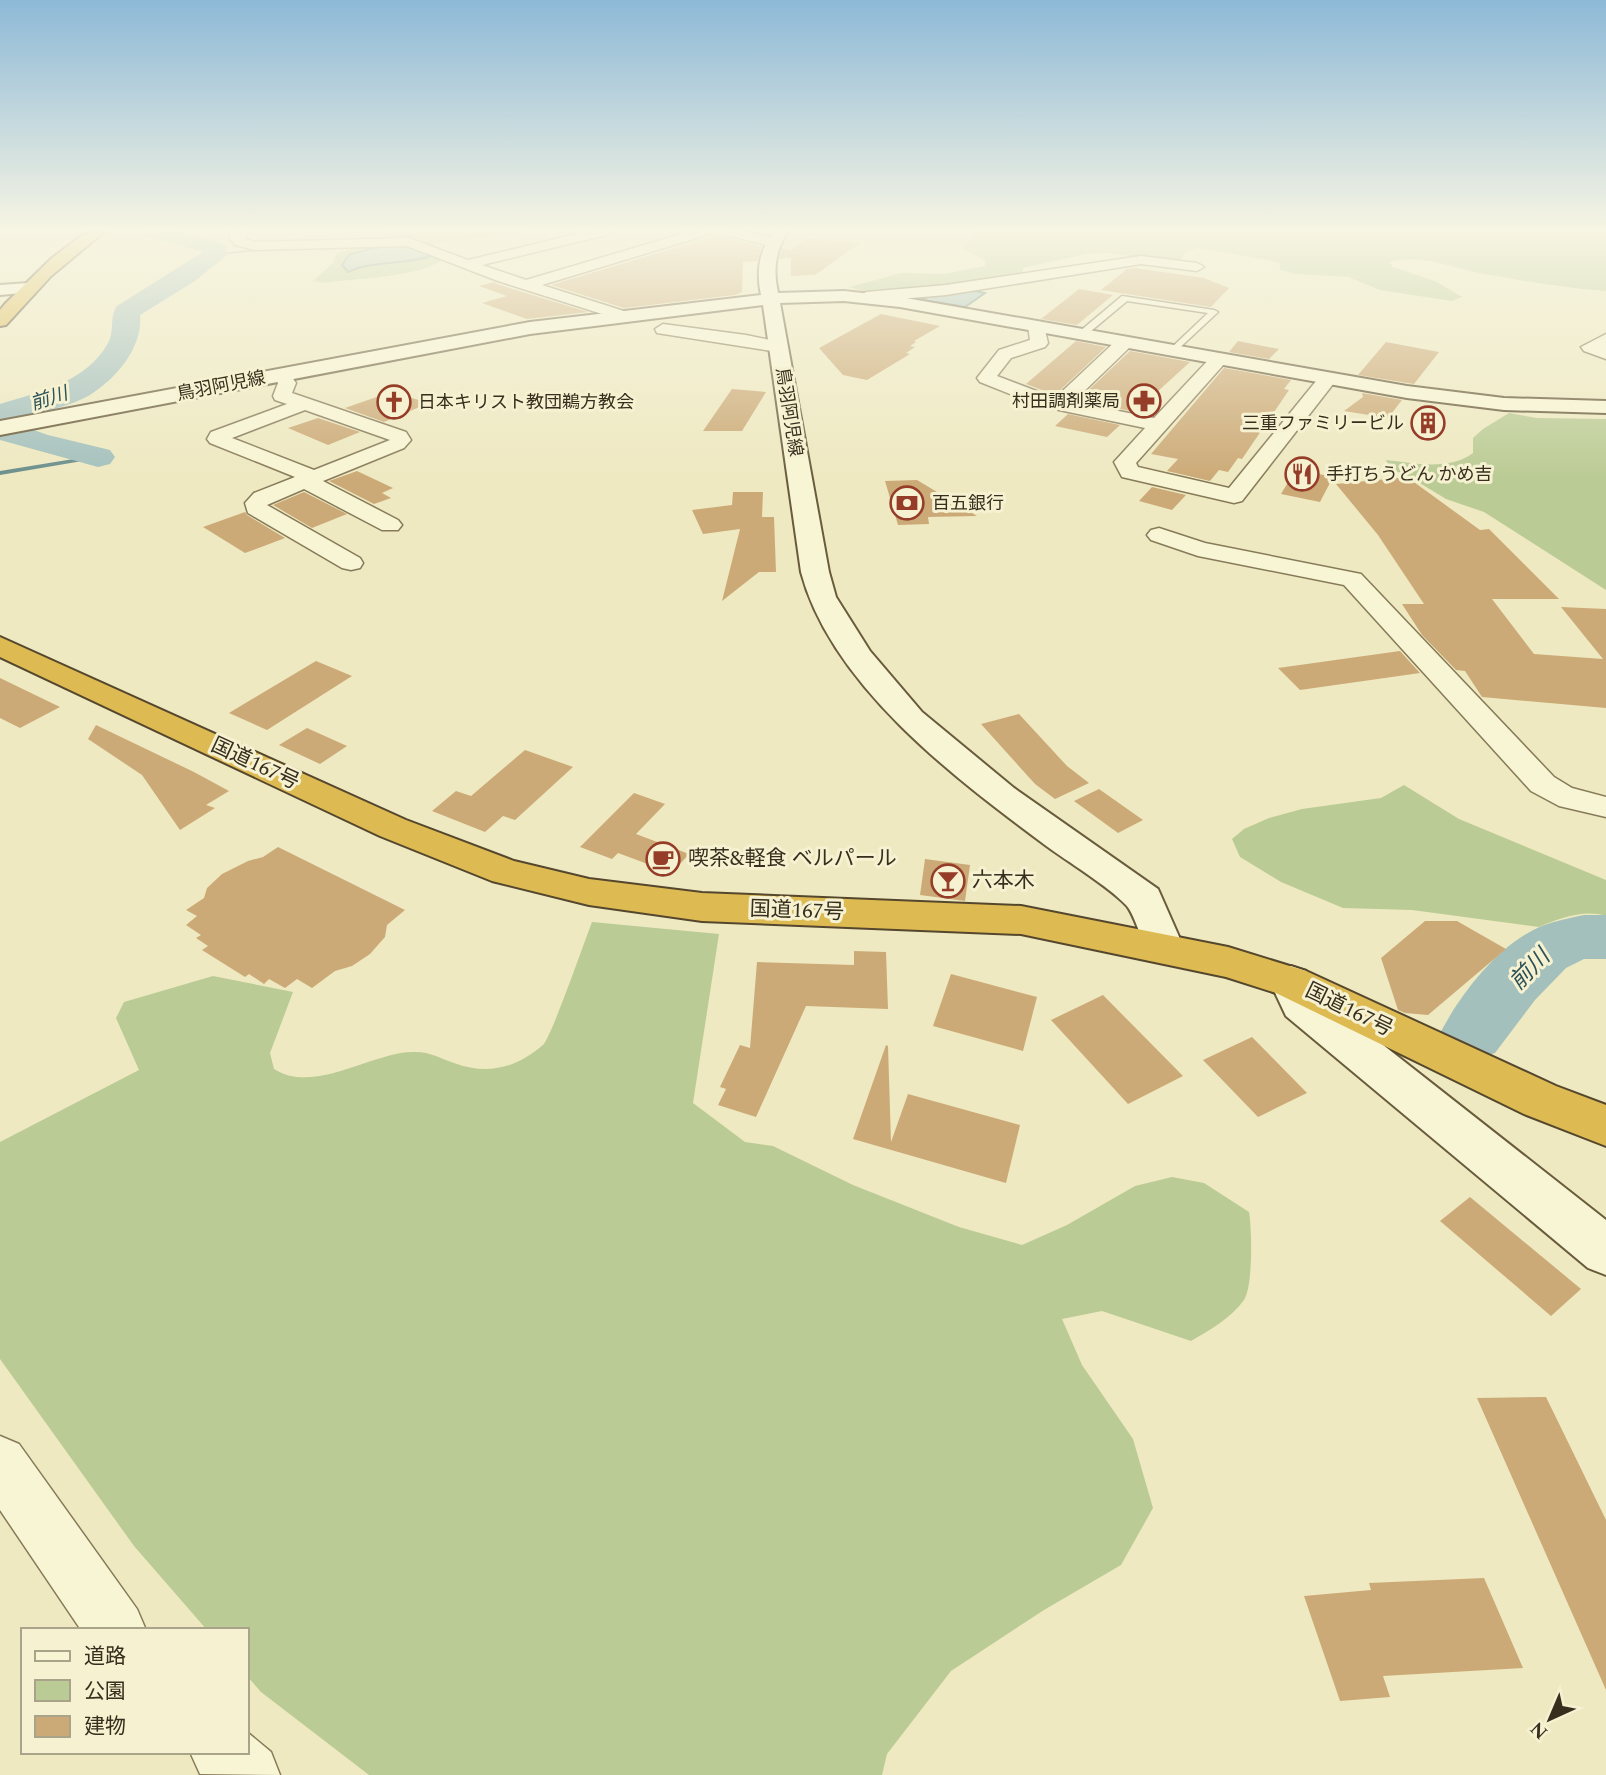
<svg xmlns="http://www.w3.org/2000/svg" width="1606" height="1775" font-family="Spectral,'Noto Sans JP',serif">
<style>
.green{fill:#bbcb95}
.water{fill:#a4c0bd;stroke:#6b8e8c;stroke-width:2}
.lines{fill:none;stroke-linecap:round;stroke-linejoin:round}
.stream{fill:#6b8e8c;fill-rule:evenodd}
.river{fill:#a4c0bd;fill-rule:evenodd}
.building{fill:#ca7}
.lane-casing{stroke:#877a59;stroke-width:3}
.street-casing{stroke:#877a59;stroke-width:3}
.secondary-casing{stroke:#695b3c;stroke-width:4}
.highway-casing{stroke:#55472d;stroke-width:4}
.lane{fill:#f8f5d4;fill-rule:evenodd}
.street{fill:#f8f5d4;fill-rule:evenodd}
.secondary{fill:#f8f5d4;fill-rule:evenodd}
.highway{fill:#ddba52;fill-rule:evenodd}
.labels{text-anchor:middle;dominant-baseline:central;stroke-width:6;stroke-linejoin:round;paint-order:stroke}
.far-street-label{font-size:18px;fill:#372e1d;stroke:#f5f1d1}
.far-poi-label{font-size:18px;fill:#372e1d;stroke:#f5f1d1;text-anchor:start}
.far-water-label{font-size:19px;font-style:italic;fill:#2c5156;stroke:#f5f1d1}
.street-label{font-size:21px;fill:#372e1d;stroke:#f5f1d1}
.poi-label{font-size:21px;fill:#372e1d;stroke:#f5f1d1;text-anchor:start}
.water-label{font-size:23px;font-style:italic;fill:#2c5156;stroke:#f5f1d1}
</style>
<rect width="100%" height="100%" fill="#eee9c1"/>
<path class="green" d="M387 231H533L434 243 441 260C419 278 355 278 325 283L313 281 333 263 337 253 389 237Z
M978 231H1606V291C1565 288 1524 281 1484 274 1452 268 1422 253 1389 262L1393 267 1437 282 1462 297 1452 301 1380 290 1348 277 1295 274 1279 269 1281 264 1273 261 1198 248C1187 251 1185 252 1180 261L1172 262 1107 253 1086 254 1023 268V272L999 283 866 292 849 287 901 273 945 274 985 266 986 261 962 248Z
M1509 413 1537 418 1606 419V590L1484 512 1446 499 1405 474 1391 470 1386 460C1414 463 1449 471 1473 453V438L1483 429Z
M1404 785 1459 819 1606 880V916C1584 909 1560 918 1539 927L1412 910 1343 908 1281 882 1240 857 1232 839 1244 829 1269 818 1302 809 1381 798Z
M592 922 719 934 693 1103 745 1142 773 1146 853 1185 959 1227 1022 1245 1067 1225 1135 1186 1172 1177 1204 1183 1249 1212C1252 1229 1253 1287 1244 1300 1231 1318 1210 1330 1191 1341L1102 1311 1062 1319 1082 1365 1133 1439 1153 1508 1121 1565 1044 1610 951 1671 887 1754 882 1775H369L261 1692 247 1676V1630H207L134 1546 0 1359V1142L139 1070 116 1018 124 1002 213 976 293 992 270 1053 274 1069C314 1095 372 1052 413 1052 428 1051 440 1058 454 1063 487 1075 515 1069 543 1045 551 1038 585 940 592 922Z"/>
<path class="water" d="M393 244 427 251 431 256C404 265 374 260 348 272L342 265 350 254Z
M970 290 985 293 965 307 917 299Z"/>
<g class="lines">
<path class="stream" d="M351 245 375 247 377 248 375 249 350 247Z
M266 248 267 250 216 255 214 254Z
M98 455 100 456V458L0 475V471Z"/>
<path class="river" d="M143 231H178L219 242 225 245 228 254 195 281 140 315C143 347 117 378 90 395 71 406 33 415 11 422L48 435 110 450 115 457 110 464 98 467 0 440V404C39 392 87 382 108 343 115 331 109 317 117 306L203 252 146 236Z
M1584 915H1606V959H1584L1566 968 1535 1000 1495 1053 1472 1061 1449 1053 1439 1035C1460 995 1498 944 1542 926 1555 921 1570 918 1584 915Z"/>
</g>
<path class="building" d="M714 233 762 247 757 261 743 262 742 292 735 295 624 308 551 285 711 237Z
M807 238 860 243 815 275 791 276V258L779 259 782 248 791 250Z
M1135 268 1204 278 1229 288 1211 307 1101 290 1127 269Z
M494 282 497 284 588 312 527 319 482 303 507 296 479 286Z
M1079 289 1113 295 1077 325 1041 319Z
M881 314 940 326 914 341 916 342 910 346 915 347 906 353 910 354 867 380 843 375 819 348Z
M1076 341 1106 347 1055 395 1026 384Z
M1238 341 1279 349 1269 359 1229 352Z
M1386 342 1439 352 1414 384 1358 375Z
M1130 351 1190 362 1135 412 1078 400Z
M1224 368 1291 380 1284 389 1289 390 1242 459 1238 458 1228 472 1219 470 1210 481 1167 471 1178 459 1151 454Z
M732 389 766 392 742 431H703Z
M391 392 429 403 384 422 345 408Z
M1362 393 1402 400 1388 418 1344 411 1363 397Z
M1068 414 1120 425 1107 437 1055 426Z
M318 418 360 432 328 445 288 428Z
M1296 469 1333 477 1320 502 1281 494Z
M357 471 393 488 382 493 391 498 374 504 329 481Z
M1407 477 1480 530 1489 529 1559 599H1492L1534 654 1603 659 1561 607 1606 609V708L1482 697 1465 671 1456 670 1422 635 1402 604H1424L1378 535 1336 484Z
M917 480 977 516 928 517 929 524 898 525 885 481Z
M1152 487 1186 495 1172 510 1139 501Z
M304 492 347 514 312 528 273 505Z
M733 492H763L762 517H774L776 572H759L722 601 740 529 703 534 692 510 732 505Z
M245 512 247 515 285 538 245 553 203 527Z
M1400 651 1420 673 1300 690 1278 668Z
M316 661 352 676 267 730 229 713Z
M0 678 60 707 20 728 0 718Z
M1019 714 1067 766 1089 783 1055 799 1035 784 981 724Z
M96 725 194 772 229 791 206 805 215 808 180 830 142 775 88 739Z
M307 728 347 746 320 764 279 745Z
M525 750 573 767 515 820 503 816 485 832 432 811 456 791 471 796Z
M1099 789 1143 820 1118 833 1074 801Z
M634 793 665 804 636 834 689 854 672 873 618 853 612 859 580 847Z
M278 847 405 910 387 925 385 937 370 954 352 966 335 971 312 988 297 979 285 988 269 979 264 984 249 974 245 977 202 950 208 946 196 938 201 935 186 925 197 916 186 910 204 898 207 888 222 874 248 861 263 857Z
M925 859 970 865 965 901 920 895Z
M1425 921H1457L1506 949 1428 1015 1405 1013 1398 1010 1381 958Z
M854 951 886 952 888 1009 806 1006 756 1117 718 1105 726 1089 720 1087 740 1045 750 1048 757 962 854 965Z
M951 974 1037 997 1023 1051 933 1026Z
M1103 995 1183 1076 1128 1104 1051 1020Z
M1252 1037 1307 1093 1258 1117 1203 1060Z
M886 1045 888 1046 891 1142 908 1094 1020 1125 1006 1183 853 1139Z
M1470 1197 1581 1289 1551 1316 1440 1221Z
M1546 1397 1606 1520V1690L1477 1398Z
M1484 1578 1523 1668 1383 1676 1390 1697 1340 1701 1304 1596 1371 1590 1369 1583Z"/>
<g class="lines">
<defs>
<path id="lane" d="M1122 296 1214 310 1218 312 1173 354 1169 351 1170 349 1208 313 1127 301 1085 336H1079V332Z"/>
<path id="street" d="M232 231H246L245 239 255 242 409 238 468 260 589 231H612L610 234 482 265 526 280 691 231H712L710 234 542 285 627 312 629 315 621 320 498 281 407 246 255 250 235 245 229 237Z
M722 231H744L779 240 781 243 774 247 724 234Z
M1141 256 1197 263 1204 267 1197 271 1141 264 946 295 866 302 858 297 866 292 946 285Z
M1036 321 1044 326 1048 343 1045 347 1011 358 997 376 1055 398 1119 338H1131L1134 342 1131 346 1073 402 1154 418 1213 355H1225L1228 359 1225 363 1136 463 1138 467 1229 488 1321 375 1328 373 1337 379 1242 501 1234 503 1122 477 1114 462 1145 428 1040 406 980 382 977 378 999 350 1030 340 1028 326Z
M663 324 746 335 784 343 787 347 778 352 657 333 655 329Z
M1606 334V359L1584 351 1581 347Z
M281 369 287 370 296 383 292 393 406 432 411 440 404 448 323 481 398 520 402 525 398 530H382L304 489 267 505 360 558 363 563 360 568 351 570 342 568 248 513 245 503 254 493 295 477 210 443 207 439 211 432 287 404 275 400 273 396 278 383 272 374ZM305 410 390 440 314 470 232 438Z
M1159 528 1205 543 1361 574 1554 777 1572 788 1606 797V817L1559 806 1531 791 1344 585 1198 556 1151 540 1147 535 1151 530Z
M0 1436 19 1444 137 1609 146 1630H81L0 1510Z
M247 1732 271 1752 280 1775 200 1774 190 1752H247Z"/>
<path id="secondary" d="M774 231H788C775 251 773 270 778 293L844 291 900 297 1407 386 1504 398 1606 401V413L1504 410 1407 398 900 307 844 301 780 303 829 572 836 597 870 651 922 712 1014 788 1158 889 1184 948 1178 959 1164 963 1150 959C1142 944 1136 916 1126 905 1108 886 1068 862 1045 845 955 778 831 685 801 572L763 305 530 334 0 435V421L530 322 761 295C756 271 759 251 774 231Z
M28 283 34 284 36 288 34 292 0 295V285Z
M1291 966 1306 971 1317 993 1606 1220V1275L1588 1268 1286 1016 1270 982 1276 971Z"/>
<path id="highway" d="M88 231H105L51 276 6 325 0 326V310L5 304 52 258Z
M0 637 406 820 514 861 589 879 702 893 1021 906 1228 947 1306 971 1556 1086 1606 1105V1146L1524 1114 1276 993 1226 977 1021 934 702 921 589 905 492 881 380 836 0 657Z"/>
</defs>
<use href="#lane" class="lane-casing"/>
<use href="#street" class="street-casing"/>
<use href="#secondary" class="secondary-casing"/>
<use href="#highway" class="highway-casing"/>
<use href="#lane" class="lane"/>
<use href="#street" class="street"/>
<use href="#secondary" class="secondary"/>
<use href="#highway" class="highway"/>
</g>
<linearGradient id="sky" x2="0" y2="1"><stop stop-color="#8db9d7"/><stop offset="0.48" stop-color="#f7f5e3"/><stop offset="1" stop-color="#f7f5e3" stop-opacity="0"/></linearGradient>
<rect width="1606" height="479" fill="url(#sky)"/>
<defs>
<symbol id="pharmacy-ring" viewBox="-11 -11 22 22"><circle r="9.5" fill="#f5f1d1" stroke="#963d29" stroke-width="1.5"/><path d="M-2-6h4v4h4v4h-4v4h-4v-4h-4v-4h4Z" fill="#963d29"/></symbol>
<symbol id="church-ring" viewBox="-11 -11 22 22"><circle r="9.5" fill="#f5f1d1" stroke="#963d29" stroke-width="1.5"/><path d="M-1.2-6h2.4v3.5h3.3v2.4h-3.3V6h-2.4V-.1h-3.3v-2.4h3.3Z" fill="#963d29"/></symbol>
<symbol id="building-ring" viewBox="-11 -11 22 22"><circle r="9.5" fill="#f5f1d1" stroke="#963d29" stroke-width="1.5"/><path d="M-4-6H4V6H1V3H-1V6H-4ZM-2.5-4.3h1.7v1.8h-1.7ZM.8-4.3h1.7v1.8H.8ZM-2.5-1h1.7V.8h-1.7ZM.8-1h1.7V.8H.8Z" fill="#963d29"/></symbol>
<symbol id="restaurant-ring" viewBox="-11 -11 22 22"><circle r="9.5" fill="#f5f1d1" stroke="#963d29" stroke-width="1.5"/><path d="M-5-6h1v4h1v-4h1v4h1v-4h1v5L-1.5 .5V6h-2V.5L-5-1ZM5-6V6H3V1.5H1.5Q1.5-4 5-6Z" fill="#963d29"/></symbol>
<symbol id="bank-ring" viewBox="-11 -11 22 22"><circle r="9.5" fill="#f5f1d1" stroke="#963d29" stroke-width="1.5"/><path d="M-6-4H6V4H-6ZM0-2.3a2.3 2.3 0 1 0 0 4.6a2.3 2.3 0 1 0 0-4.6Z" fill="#963d29"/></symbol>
<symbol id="cafe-ring" viewBox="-11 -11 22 22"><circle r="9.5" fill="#f5f1d1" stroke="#963d29" stroke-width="1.5"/><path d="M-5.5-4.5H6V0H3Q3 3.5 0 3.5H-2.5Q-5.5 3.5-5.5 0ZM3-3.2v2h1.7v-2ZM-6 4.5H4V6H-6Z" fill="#963d29"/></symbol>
<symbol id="bar-ring" viewBox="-11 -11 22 22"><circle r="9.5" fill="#f5f1d1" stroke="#963d29" stroke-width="1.5"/><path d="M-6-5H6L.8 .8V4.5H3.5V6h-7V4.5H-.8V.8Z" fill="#963d29"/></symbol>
</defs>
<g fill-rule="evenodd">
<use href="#pharmacy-ring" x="1125" y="382" width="38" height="38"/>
<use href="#church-ring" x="375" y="383" width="38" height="38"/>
<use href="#building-ring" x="1409" y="404" width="38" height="38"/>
<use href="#restaurant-ring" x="1283" y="455" width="38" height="38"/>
<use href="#bank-ring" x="888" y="484" width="38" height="38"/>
<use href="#cafe-ring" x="644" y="840" width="38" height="38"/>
<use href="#bar-ring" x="929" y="862" width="38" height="38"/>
</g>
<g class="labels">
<g class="far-street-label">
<text transform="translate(221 386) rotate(-11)">鳥羽阿児線</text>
<text transform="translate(789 412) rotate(81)">鳥羽阿児線</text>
</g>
<g class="far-poi-label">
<text x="1120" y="401" text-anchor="end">村田調剤薬局</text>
<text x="418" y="402">日本キリスト教団鵜方教会</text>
<text x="1404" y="423" text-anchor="end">三重ファミリービル</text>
<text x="1326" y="474">手打ちうどん かめ吉</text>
<text x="932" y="503">百五銀行</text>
</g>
<g class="far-water-label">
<text transform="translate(49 399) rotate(-18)">前川</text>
</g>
<g class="street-label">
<text transform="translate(255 764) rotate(25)">国道167号</text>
<text transform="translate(797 911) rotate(2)">国道167号</text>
<text transform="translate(1349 1010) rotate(26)">国道167号</text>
</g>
<g class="poi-label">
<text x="688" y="859">喫茶&amp;軽食 ベルパール</text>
<text x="972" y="881">六本木</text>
</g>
<g class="water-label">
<text transform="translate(1530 970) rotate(-46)">前川</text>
</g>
</g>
<rect x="21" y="1628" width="228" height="126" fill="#f5f1d1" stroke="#a9a389" stroke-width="2"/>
<rect x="35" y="1651" width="35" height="10" fill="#f8f5d4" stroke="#a9a389" stroke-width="2"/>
<text x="84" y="1663" font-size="21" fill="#372e1d">道路</text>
<rect x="35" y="1680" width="35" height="21" fill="#bbcb95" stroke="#a9a389" stroke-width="2"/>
<text x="84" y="1698" font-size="21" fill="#372e1d">公園</text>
<rect x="35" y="1716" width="35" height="21" fill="#ccaa77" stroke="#a9a389" stroke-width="2"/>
<text x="84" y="1733" font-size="21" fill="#372e1d">建物</text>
<g transform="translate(1550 1719) rotate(224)" stroke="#f5f1d1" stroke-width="5" paint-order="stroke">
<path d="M0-5L12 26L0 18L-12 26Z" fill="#372e1d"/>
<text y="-10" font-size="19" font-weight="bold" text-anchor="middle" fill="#372e1d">N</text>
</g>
</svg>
